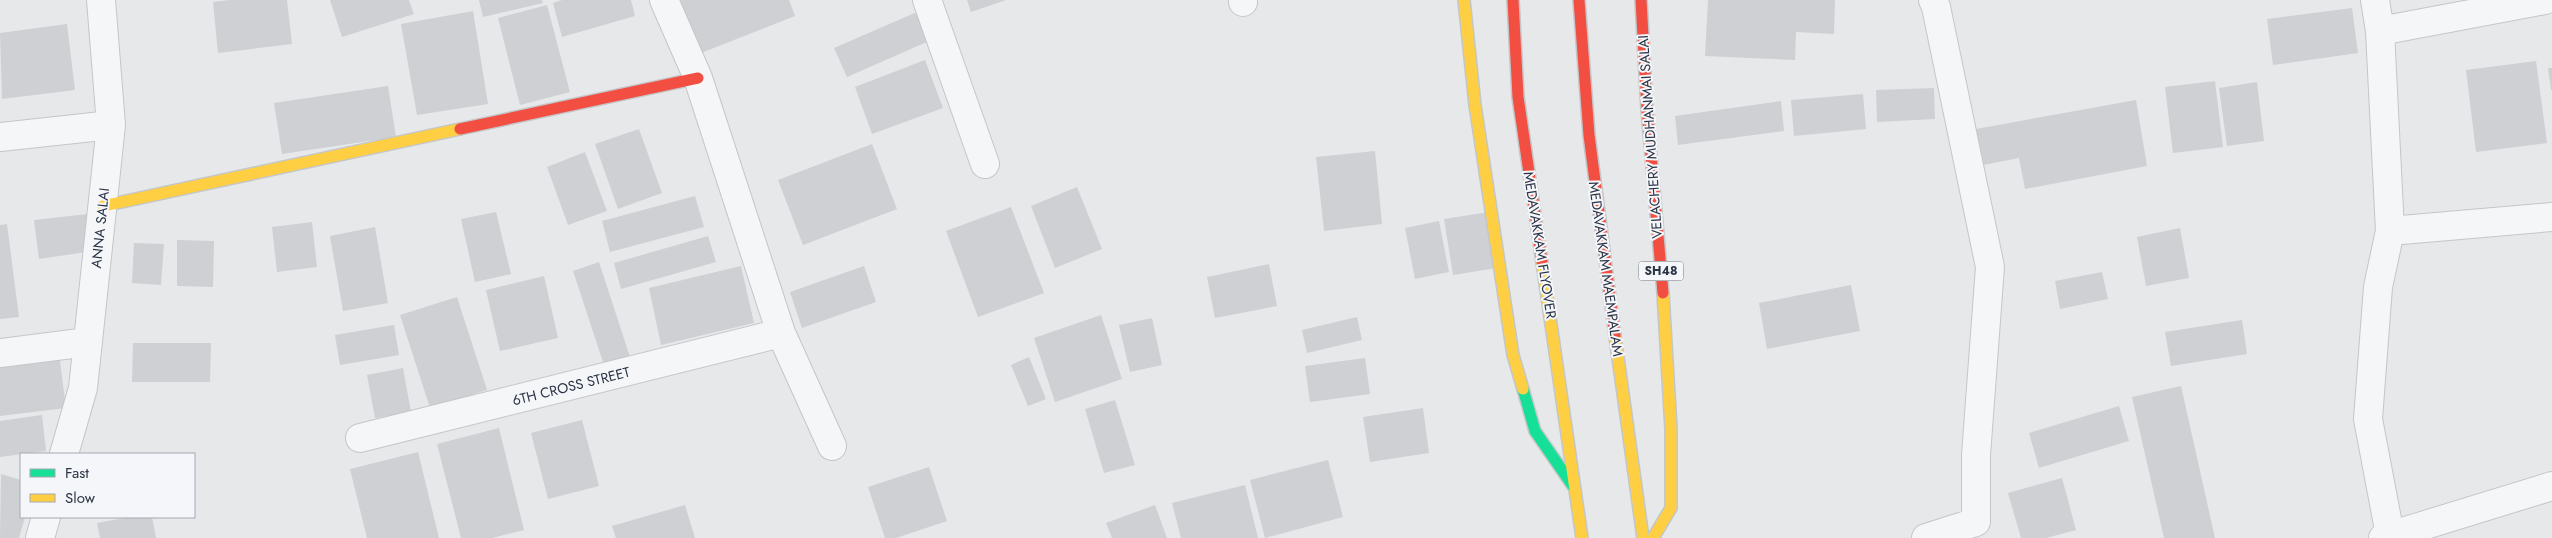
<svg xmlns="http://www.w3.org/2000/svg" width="2552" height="538" font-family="Jost,sans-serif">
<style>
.building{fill:#ced0d3}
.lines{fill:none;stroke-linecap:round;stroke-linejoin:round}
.street-casing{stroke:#c4c6c8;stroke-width:30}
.fast-casing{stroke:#c4c6c8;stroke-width:14}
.slow-casing{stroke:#c4c6c8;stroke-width:14}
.jam-casing{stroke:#c4c6c8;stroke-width:14}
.street{stroke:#f5f6f7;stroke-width:28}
.fast{stroke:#16e098;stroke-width:11}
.slow{stroke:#ffcf43;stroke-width:11}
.jam{stroke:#f24e42;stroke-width:11}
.labels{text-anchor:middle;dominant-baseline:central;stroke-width:4;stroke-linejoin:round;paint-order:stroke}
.shield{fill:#f4f6f9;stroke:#676e7b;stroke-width:1}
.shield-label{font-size:12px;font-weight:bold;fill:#2b3445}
.street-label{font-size:14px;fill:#2b3445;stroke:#f4f6f9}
</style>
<rect width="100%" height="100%" fill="#e6e8ea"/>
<path class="building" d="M229 0H287L292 44 218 53 213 2Z
M330 0H409L414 14 342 37Z
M479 0H542L543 3 483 17Z
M562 0H631L635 16 562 37 553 3Z
M680 0H789L795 16 701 53Z
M967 0H1006L971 12Z
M1708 0H1835L1834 34 1796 32 1795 60 1705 56Z
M547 5 570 92 520 105 498 18Z
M2352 8 2358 53 2273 65 2267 19Z
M473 11 488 104 417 115 401 24Z
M917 12 929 41 847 77 834 48Z
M67 24 75 90 2 99 0 33Z
M925 60 943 108 872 134 855 87Z
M2536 61 2547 143 2476 152 2466 70Z
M2548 68H2552V90H2551Z
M2215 81 2223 147 2173 153 2165 87Z
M2257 82 2264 141 2227 146 2219 88Z
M388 86 396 137 282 154 274 103Z
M1934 88 1935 119 1877 122 1876 90Z
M1863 94 1866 129 1794 136 1791 100Z
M2136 100 2147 166 2025 189 2019 158 1983 165 1976 129Z
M1781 101 1784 131 1678 145 1675 116Z
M639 129 662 193 618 209 595 144Z
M872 144 897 209 803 245 778 180Z
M1375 151 1382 224 1324 231 1316 157Z
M585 152 607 211 568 225 547 167Z
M1077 187 1102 249 1055 268 1031 206Z
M695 196 704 227 610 252 602 221Z
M1011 207 1044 293 978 317 946 231Z
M496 212 511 274 475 282 461 219Z
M1489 212 1497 268 1453 275 1444 219Z
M88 214 93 251 39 259 34 220Z
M1439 221 1449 272 1415 279 1405 228Z
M312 222 317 267 277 272 272 227Z
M7 224 19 317 0 319V225Z
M375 227 388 303 343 311 330 236Z
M2180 228 2189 278 2146 286 2137 237Z
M708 236 716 262 621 289 614 263Z
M177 240 214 241 213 287 177 286Z
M134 243 164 244 161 285 132 283Z
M599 262 630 357 604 365 573 271Z
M1269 264 1277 306 1215 318 1207 277Z
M741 266 754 323 661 345 649 288Z
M864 266 876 302 802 328 790 292Z
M2102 272 2108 299 2060 309 2055 281Z
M544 276 558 338 500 351 486 290Z
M1851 285 1860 331 1767 349 1759 303Z
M457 297 487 390 430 408 400 315Z
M1101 315 1122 379 1055 402 1034 338Z
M1357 317 1362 340 1307 353 1302 330Z
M1152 318 1162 365 1130 372 1119 325Z
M2242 320 2247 354 2171 366 2165 332Z
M394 325 399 355 340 365 335 335Z
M133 343H211L210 382H132Z
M59 353 66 408 0 416V361Z
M1029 357 1046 399 1028 406 1011 365Z
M1365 358 1370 394 1310 402 1305 366Z
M403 368 411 412 375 418 367 375Z
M2181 386 2215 538H2164L2132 397Z
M1115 400 1135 465 1104 473 1085 409Z
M2119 406 2129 441 2039 468 2029 433Z
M1423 408 1429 453 1370 462 1363 417Z
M42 415 46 451 0 457V421Z
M582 420 599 486 548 499 531 433Z
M499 428 524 530 492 538H461L437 444Z
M418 452 439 538H367L350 469Z
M1328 460 1343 517 1265 538 1250 480Z
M929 467 947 521 896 538H885L868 487Z
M1 474 21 480V517H25L19 538H0Z
M2062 478 2076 530 2046 538H2021L2008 493Z
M1245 485 1258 538H1181L1172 503Z
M685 505 695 538H616L612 526Z
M1155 505 1167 538H1112L1106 523Z
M130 517H152L156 538H100L97 523Z"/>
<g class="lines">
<defs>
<path id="street" d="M664 0 698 78 781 333 832 446
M927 0 985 164
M1243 0V2
M2375 0 2380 31 2390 231 2378 287 2368 419 2390 535
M2380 31 2545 0
M0 137 111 125
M2390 231 2552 217
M0 353 88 342
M360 438 781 333
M64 454 83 388 111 125 101 0
M40 538 46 517
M1926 538 1976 522V455L1990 267 1936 7 1933 0
M2383 538 2552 486"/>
<path id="fast" d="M1523 389 1535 431 1573 486"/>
<path id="slow" d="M1464 0 1475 105 1513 355 1523 389
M103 206 460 129
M1542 262 1582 538
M1615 336 1643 538
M1653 538 1671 508V429L1663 293"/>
<path id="jam" d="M1513 0 1518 97 1542 262
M1579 0 1589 135 1615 336
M1641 0 1647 109 1663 293
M460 129 698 78"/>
</defs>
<use href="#street" class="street-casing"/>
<use href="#fast" class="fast-casing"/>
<use href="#slow" class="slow-casing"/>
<use href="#jam" class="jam-casing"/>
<use href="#street" class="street"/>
<use href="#fast" class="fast"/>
<use href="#slow" class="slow"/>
<use href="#jam" class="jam"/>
</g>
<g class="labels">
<rect class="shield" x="1638.5" y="261.5" width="45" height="19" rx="4"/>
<g class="shield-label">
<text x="1661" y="271">SH48</text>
</g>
<g class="street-label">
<text transform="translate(1650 137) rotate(-94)">VELACHERY MUDHANMAI SALAI</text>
<text transform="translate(100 228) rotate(-84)">ANNA SALAI</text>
<text transform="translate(1540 245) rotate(81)">MEDAVAKKAM FLYOVER</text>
<text transform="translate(1606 269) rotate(82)">MEDAVAKKAM MAEMPALAM</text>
<text transform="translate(571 386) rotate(-14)">6TH CROSS STREET</text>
</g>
</g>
<rect x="20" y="453" width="175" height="65" fill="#f4f6f9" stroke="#a4a8b1"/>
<rect x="30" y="469" width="25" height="8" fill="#16e098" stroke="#a4a8b1"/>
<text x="65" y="478" font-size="15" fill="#2b3445">Fast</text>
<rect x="30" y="494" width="25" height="8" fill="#ffcf43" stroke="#a4a8b1"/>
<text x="65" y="503" font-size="15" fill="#2b3445">Slow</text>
</svg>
